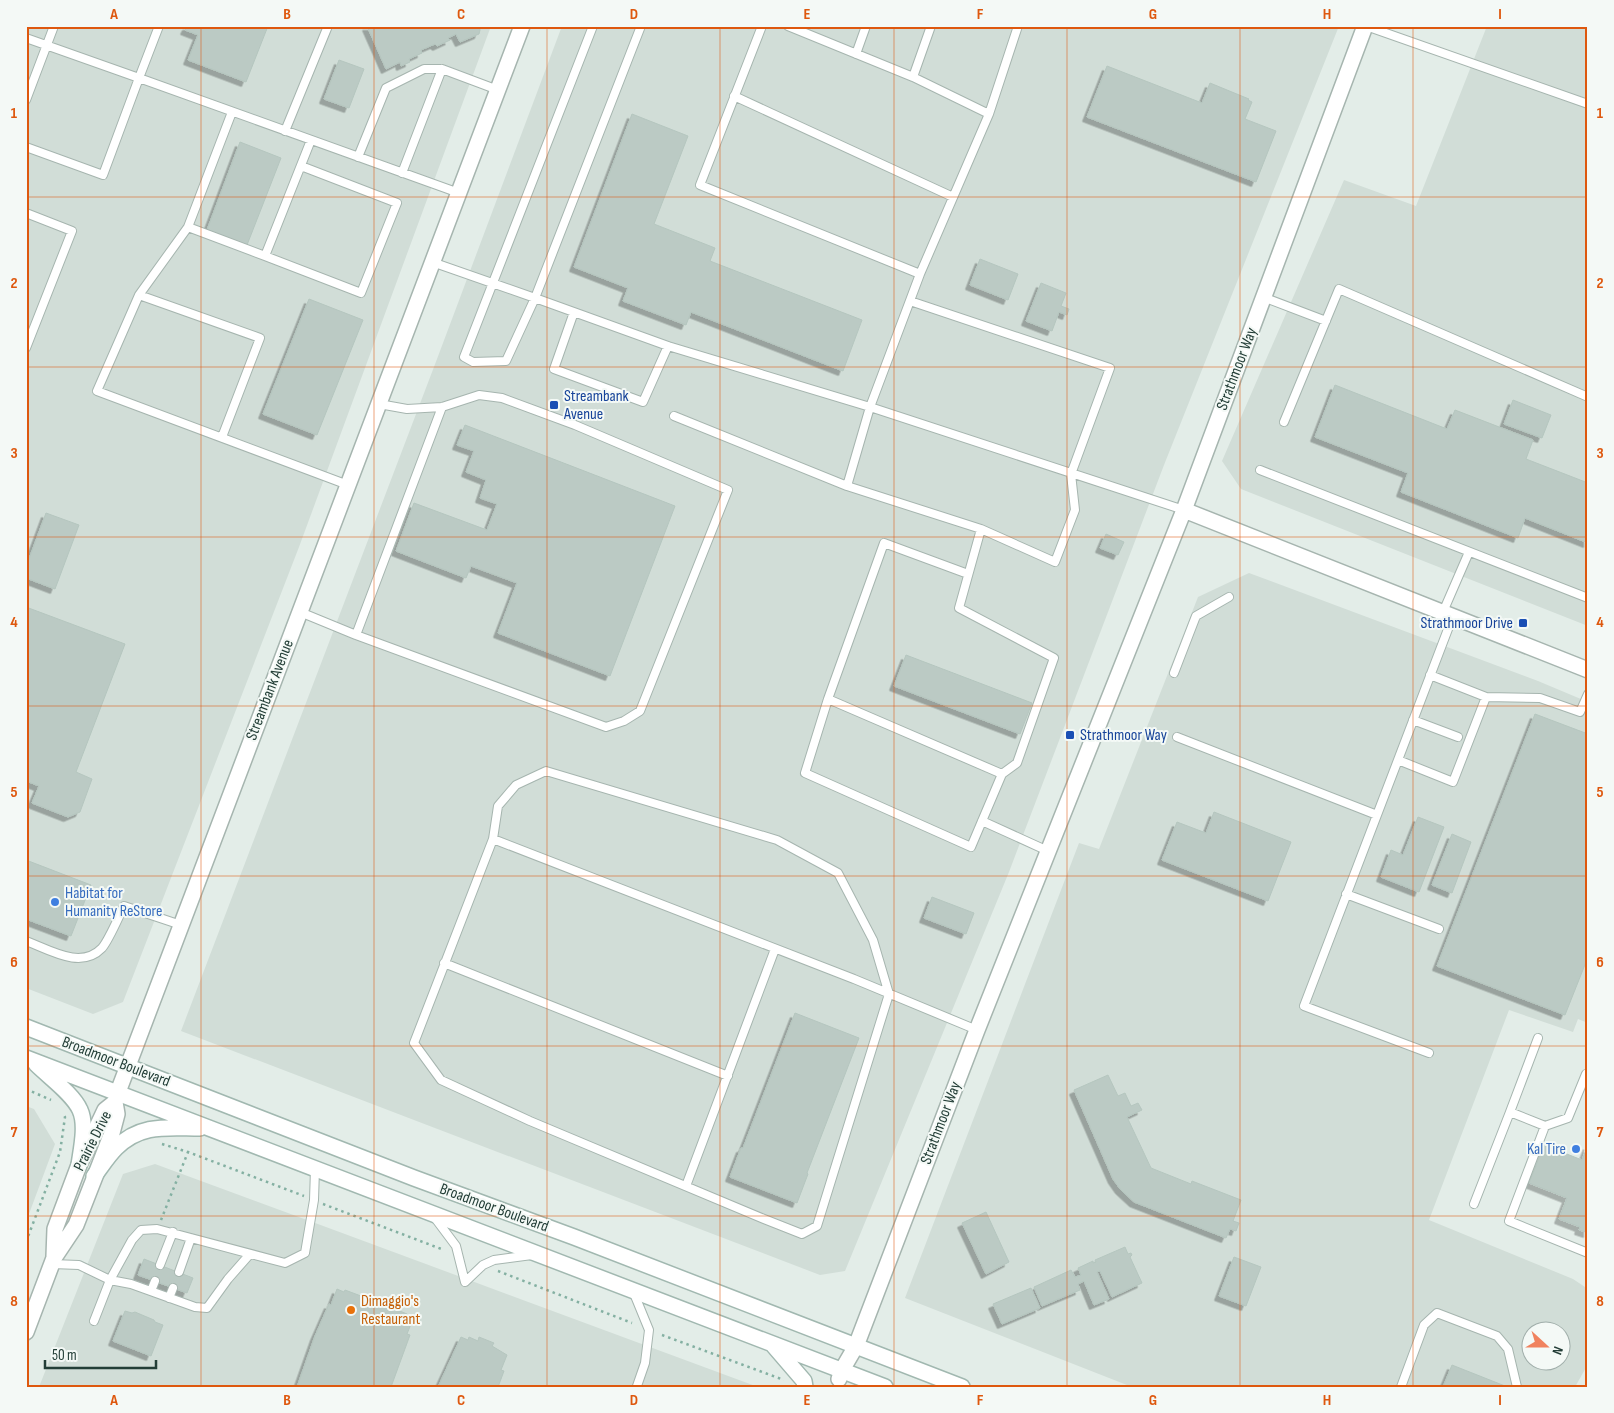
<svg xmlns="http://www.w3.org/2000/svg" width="1614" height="1413" font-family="'Sofia Sans Condensed',sans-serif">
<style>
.built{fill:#d1ddd7;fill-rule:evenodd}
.building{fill:#bbcac4;stroke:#b5c6bf;filter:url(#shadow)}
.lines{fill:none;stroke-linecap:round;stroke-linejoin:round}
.lane-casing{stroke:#a6b5af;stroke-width:10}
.street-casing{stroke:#a6b5af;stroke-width:18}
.secondary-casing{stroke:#a1b8b0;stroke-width:18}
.path{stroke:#84b0a2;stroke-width:2.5;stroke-dasharray:2.5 4;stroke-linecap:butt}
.lane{stroke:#fff;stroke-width:8}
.street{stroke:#fff;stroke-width:15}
.secondary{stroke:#fff;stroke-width:15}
.grid{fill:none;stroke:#de580e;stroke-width:1;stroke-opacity:0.55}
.transit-dot{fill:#1a4fb4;stroke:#f4f9f6;stroke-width:2}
.shop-dot{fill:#3f7fe0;stroke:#f4f9f6;stroke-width:2}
.food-dot{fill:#e8710a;stroke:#f4f9f6;stroke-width:2}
.labels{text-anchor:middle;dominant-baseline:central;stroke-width:4;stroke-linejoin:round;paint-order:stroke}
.street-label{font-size:16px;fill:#233e37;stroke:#f4f9f6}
.transit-label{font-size:16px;fill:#164399;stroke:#f4f9f6;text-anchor:start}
.shop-label{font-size:16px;fill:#366cbe;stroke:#f4f9f6;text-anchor:start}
.food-label{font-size:16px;fill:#c56008;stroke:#f4f9f6;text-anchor:start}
.neatline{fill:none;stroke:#de580e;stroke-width:2}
.grid-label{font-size:16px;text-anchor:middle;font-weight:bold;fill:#de580e}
</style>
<defs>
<filter id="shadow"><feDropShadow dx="-4.5" dy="4.5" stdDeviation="0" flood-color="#0004"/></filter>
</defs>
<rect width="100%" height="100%" fill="#e3ede8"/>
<path class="built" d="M26 26H491L299 547 123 1002 93 1014 26 988Z
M562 26H1339L1164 465 1009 872 845 1271 820 1275 181 1031 437 359Z
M1487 26H1588V626L1241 489 1222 461 1344 180 1416 206Z
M1249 573 1538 681 1588 702V1023L1578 1019 1573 1032 1509 1010 1429 1220 1573 1279 1588 1289V1364L1575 1387H1132L905 1298 1079 843 1099 849 1198 597ZM1532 1330H1562V1360H1532Z
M26 1106 34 1109 55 1144 26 1222Z
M155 1164 326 1227 758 1387H39L123 1174Z"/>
<path class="building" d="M187 26H268L246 82 188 60 198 35 185 30Z
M367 26H479L480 30 479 34 460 42 456 34 448 38 450 40 437 46 435 44 421 50 422 53 409 59 410 62 401 66 400 62 386 69Z
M339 60 364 69 349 108 324 99Z
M1107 66 1202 103 1210 83 1249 99 1248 100 1252 102 1245 119 1276 131 1256 182 1087 117Z
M632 114 688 136 654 224 715 248 710 261 862 320 843 371 691 312 686 325 623 301 628 288 574 267Z
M240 142 281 158 247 245 207 230Z
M980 259 1018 274 1008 300 970 285Z
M1041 283 1066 293 1061 306 1069 309 1067 315 1059 312 1052 331 1026 321Z
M309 299 363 320 317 435 263 414Z
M1335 385 1447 429 1455 410 1533 440 1526 459 1588 483V543L1525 518 1518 538 1401 492 1408 473 1315 437Z
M1513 400 1551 415 1542 438 1504 424Z
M465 425 675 506 610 676 498 633 517 583 471 566 466 578 396 551 414 503 487 530 497 504 480 498 486 480 466 472 474 451 457 445Z
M46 513 79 525 55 589 26 578V567Z
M1106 534 1124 542 1118 555 1100 548Z
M26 607 125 644 76 772 92 779 80 812 68 817 32 803 39 786 26 781Z
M906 655 1032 703 1020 734 894 686Z
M1535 714 1588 734V957L1565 1015 1437 966Z
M1214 812 1291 842 1268 901 1162 860 1177 822 1206 833Z
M1418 817 1444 827 1419 892 1381 877 1391 850 1403 855Z
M1452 834 1471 842 1452 893 1432 885Z
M26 860 91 885 71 936 26 919Z
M932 897 974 913 966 934 924 918Z
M795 1013 859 1038 807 1173 808 1174 797 1203 730 1177 741 1148H743Z
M1108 1075 1118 1096 1125 1093 1131 1106 1138 1103 1142 1110 1127 1117 1151 1168 1191 1184 1192 1181 1241 1200 1233 1221 1239 1223 1236 1231 1230 1229 1226 1238 1134 1202 1120 1189 1113 1179 1074 1090Z
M1544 1145 1582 1160 1588 1145V1233L1579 1230 1580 1227 1559 1219 1567 1198 1529 1183Z
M986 1212 1009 1262 986 1274 962 1223Z
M1125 1247 1128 1254 1131 1253 1132 1255 1130 1257 1142 1283 1112 1297 1100 1271 1097 1272 1109 1299 1094 1305 1084 1281 1078 1284 1080 1290 1042 1306 1034 1287 1071 1270 1075 1277 1081 1275 1078 1268 1093 1261V1263L1096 1262 1095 1260Z
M1234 1257 1261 1267 1246 1306 1219 1296Z
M144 1259 193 1278 187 1293 138 1275Z
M1031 1288 1040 1308 1002 1324 993 1304Z
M337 1289 344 1292 345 1290 369 1299 370 1295 384 1300 383 1304 407 1314 406 1316 413 1319 407 1334 410 1335 391 1387H297L315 1336 329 1304 331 1305Z
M125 1311 132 1313 135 1312 154 1320 155 1322 163 1325 151 1356 113 1341Z
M461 1337 468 1340 469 1337 478 1341 479 1337 494 1343 492 1346 507 1355 501 1370 504 1371 498 1387H438Z
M1452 1365 1505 1386V1387H1443Z"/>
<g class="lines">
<defs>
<path id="lane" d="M159 26 139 78 459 193
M788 26 913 77
M931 26 913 77 989 114 1018 26
M1366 26 1588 104
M26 38 139 78 103 175 26 147
M856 54 866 26
M734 96 953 197
M26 100 54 26
M232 112 188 227 139 295 97 391 348 485
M285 131 328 26
M358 157 386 88 424 69H442L498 90
M402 173 442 69
M26 213 72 231 26 348
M188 227 265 256 311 140
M265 256 361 293 397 203 301 166
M432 262 535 298 641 26
M920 274 989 114
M139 295 260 338 222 437
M1263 297 1326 321
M910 301 1110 368 1071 474 1075 510 1055 562 981 529 847 486 870 407 1184 510
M574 312 554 369 643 402 668 346 535 298 506 361 473 362 464 357 593 26
M668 346 870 407 920 274 700 185 762 26
M674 416 847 486
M1284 422 1339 289 1588 397
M1260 470 1588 598
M968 574 884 543 828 699 1002 774 1017 763 1054 658 959 608 981 529
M300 612 356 635 606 727 624 721 640 711 728 490 575 425 502 398 479 395 442 407 407 409 379 404
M1443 612 1469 552
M356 635 442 407
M1174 673 1196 616 1229 597
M1430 675 1486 697 1540 698 1580 712 1588 694
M828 699 805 773 971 847 1002 774
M1413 720 1458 737
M1177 737 1377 815
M1398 760 1453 782 1486 697
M982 821 1048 851
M493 839 498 806 516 785 546 771 777 840 838 873 873 940 889 994 817 1226 802 1234 764 1219 530 1121 441 1080 414 1043 493 839 854 979C895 996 936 1013 977 1030
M1346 894 1439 929
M26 941C50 950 81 970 102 948 109 940 119 916 124 906L181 925
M444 963 728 1076
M1538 1038 1510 1112 1545 1126
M1429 1053 1304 1006 1453 616
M1588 1075 1586 1074 1568 1118 1545 1126 1509 1221 1588 1253
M686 1186 775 949
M1474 1204 1510 1112
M435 1218 456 1246 465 1282 483 1265 494 1260 532 1255
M52 1264 79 1265 110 1280 132 1240 141 1230 157 1229 285 1263 305 1253 314 1200 315 1169
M160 1265 173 1232
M179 1272 191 1238
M151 1291 155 1281
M633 1291 649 1330 645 1363 637 1386
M169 1298 173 1288
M94 1321 110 1280 131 1284 195 1307 207 1308 228 1279 250 1254
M1401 1387 1424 1325 1437 1313 1497 1336 1508 1349 1517 1387"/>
<path id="street" d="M1184 510 1588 670
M54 1256 55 1229 79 1165 105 1110 115 1102
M26 1332 54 1258 76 1225 112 1133 117 1114 115 1102 118 1092 522 26
M839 1379 842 1370 856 1346 977 1030 1184 510 1365 26"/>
<path id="secondary" d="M26 1027 414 1178 574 1237 962 1387
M26 1058 885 1387
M36 1064C49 1077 73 1094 80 1110 87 1125 81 1150 79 1165
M94 1176C101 1167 108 1156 116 1148 141 1123 168 1128 200 1128
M773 1345 804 1381 805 1387"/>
</defs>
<use href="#lane" class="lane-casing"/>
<use href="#street" class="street-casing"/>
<use href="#secondary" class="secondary-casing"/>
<path class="path" d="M26 1089 51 1100
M162 1144 188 1152 304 1196
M323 1204 444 1250
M161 1220 188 1152
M26 1242 60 1152 65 1117 63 1113
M498 1271 632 1323
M662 1335 784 1380"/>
<use href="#lane" class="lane"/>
<use href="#street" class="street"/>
<use href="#secondary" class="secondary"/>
</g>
<path class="grid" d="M201 26V1387M374 26V1387M547 26V1387M720 26V1387M894 26V1387M1067 26V1387M1240 26V1387M1413 26V1387M26 197H1588M26 367H1588M26 537H1588M26 706H1588M26 876H1588M26 1046H1588M26 1216H1588"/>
<g class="transit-dot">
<rect x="549" y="400" width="10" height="10" rx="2.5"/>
<rect x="1518" y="618" width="10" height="10" rx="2.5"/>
<rect x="1065" y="730" width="10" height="10" rx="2.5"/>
</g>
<g class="shop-dot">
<circle cx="55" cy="902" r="5"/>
<circle cx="1576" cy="1149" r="5"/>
</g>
<circle class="food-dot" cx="351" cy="1310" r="5"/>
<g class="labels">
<g class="street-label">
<text transform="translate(1237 369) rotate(-69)">Strathmoor Way</text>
<text transform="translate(270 690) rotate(-69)">Streambank Avenue</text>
<text transform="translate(116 1062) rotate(21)">Broadmoor Boulevard</text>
<text transform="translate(941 1123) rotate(-69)">Strathmoor Way</text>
<text transform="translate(93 1141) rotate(-63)">Prairie Drive</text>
<text transform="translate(494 1208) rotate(20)">Broadmoor Boulevard</text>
</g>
<g class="transit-label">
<text x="564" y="396">Streambank<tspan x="564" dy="18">Avenue</tspan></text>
<text x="1513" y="623" text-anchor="end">Strathmoor Drive</text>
<text x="1080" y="735">Strathmoor Way</text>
</g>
<g class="shop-label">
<text x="65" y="893">Habitat for<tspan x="65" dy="18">Humanity ReStore</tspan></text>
<text x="1566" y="1149" text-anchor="end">Kal Tire</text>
</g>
<g class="food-label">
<text x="361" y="1301">Dimaggio's<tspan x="361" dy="18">Restaurant</tspan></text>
</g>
</g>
<rect width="1614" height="1413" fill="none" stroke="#f4f9f6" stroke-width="55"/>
<g transform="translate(1546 1346) rotate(111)"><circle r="24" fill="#f4f9f6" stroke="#a0aeaa"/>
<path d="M0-4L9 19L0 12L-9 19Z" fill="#f0825e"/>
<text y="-8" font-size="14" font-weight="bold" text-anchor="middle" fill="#233e37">N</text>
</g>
<path d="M45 1360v8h111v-8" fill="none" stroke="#233e37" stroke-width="2.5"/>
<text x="52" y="1360" font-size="15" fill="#233e37" stroke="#f4f9f6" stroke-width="4" paint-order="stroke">50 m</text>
<rect x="28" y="28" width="1558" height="1358" class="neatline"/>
<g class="grid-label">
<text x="114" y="19">A</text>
<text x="287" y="19">B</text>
<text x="461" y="19">C</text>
<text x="634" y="19">D</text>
<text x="807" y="19">E</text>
<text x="980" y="19">F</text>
<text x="1153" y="19">G</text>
<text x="1327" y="19">H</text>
<text x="1500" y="19">I</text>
<text x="14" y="118">1</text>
<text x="1600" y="118">1</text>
<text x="14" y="288">2</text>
<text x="1600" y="288">2</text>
<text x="14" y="458">3</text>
<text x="1600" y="458">3</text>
<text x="14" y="627">4</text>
<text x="1600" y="627">4</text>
<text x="14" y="797">5</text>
<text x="1600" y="797">5</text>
<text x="14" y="967">6</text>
<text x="1600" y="967">6</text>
<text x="14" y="1137">7</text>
<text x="1600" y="1137">7</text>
<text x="14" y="1306">8</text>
<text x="1600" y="1306">8</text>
<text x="114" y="1405">A</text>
<text x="287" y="1405">B</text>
<text x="461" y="1405">C</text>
<text x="634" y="1405">D</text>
<text x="807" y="1405">E</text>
<text x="980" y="1405">F</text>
<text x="1153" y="1405">G</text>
<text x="1327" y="1405">H</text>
<text x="1500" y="1405">I</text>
</g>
</svg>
